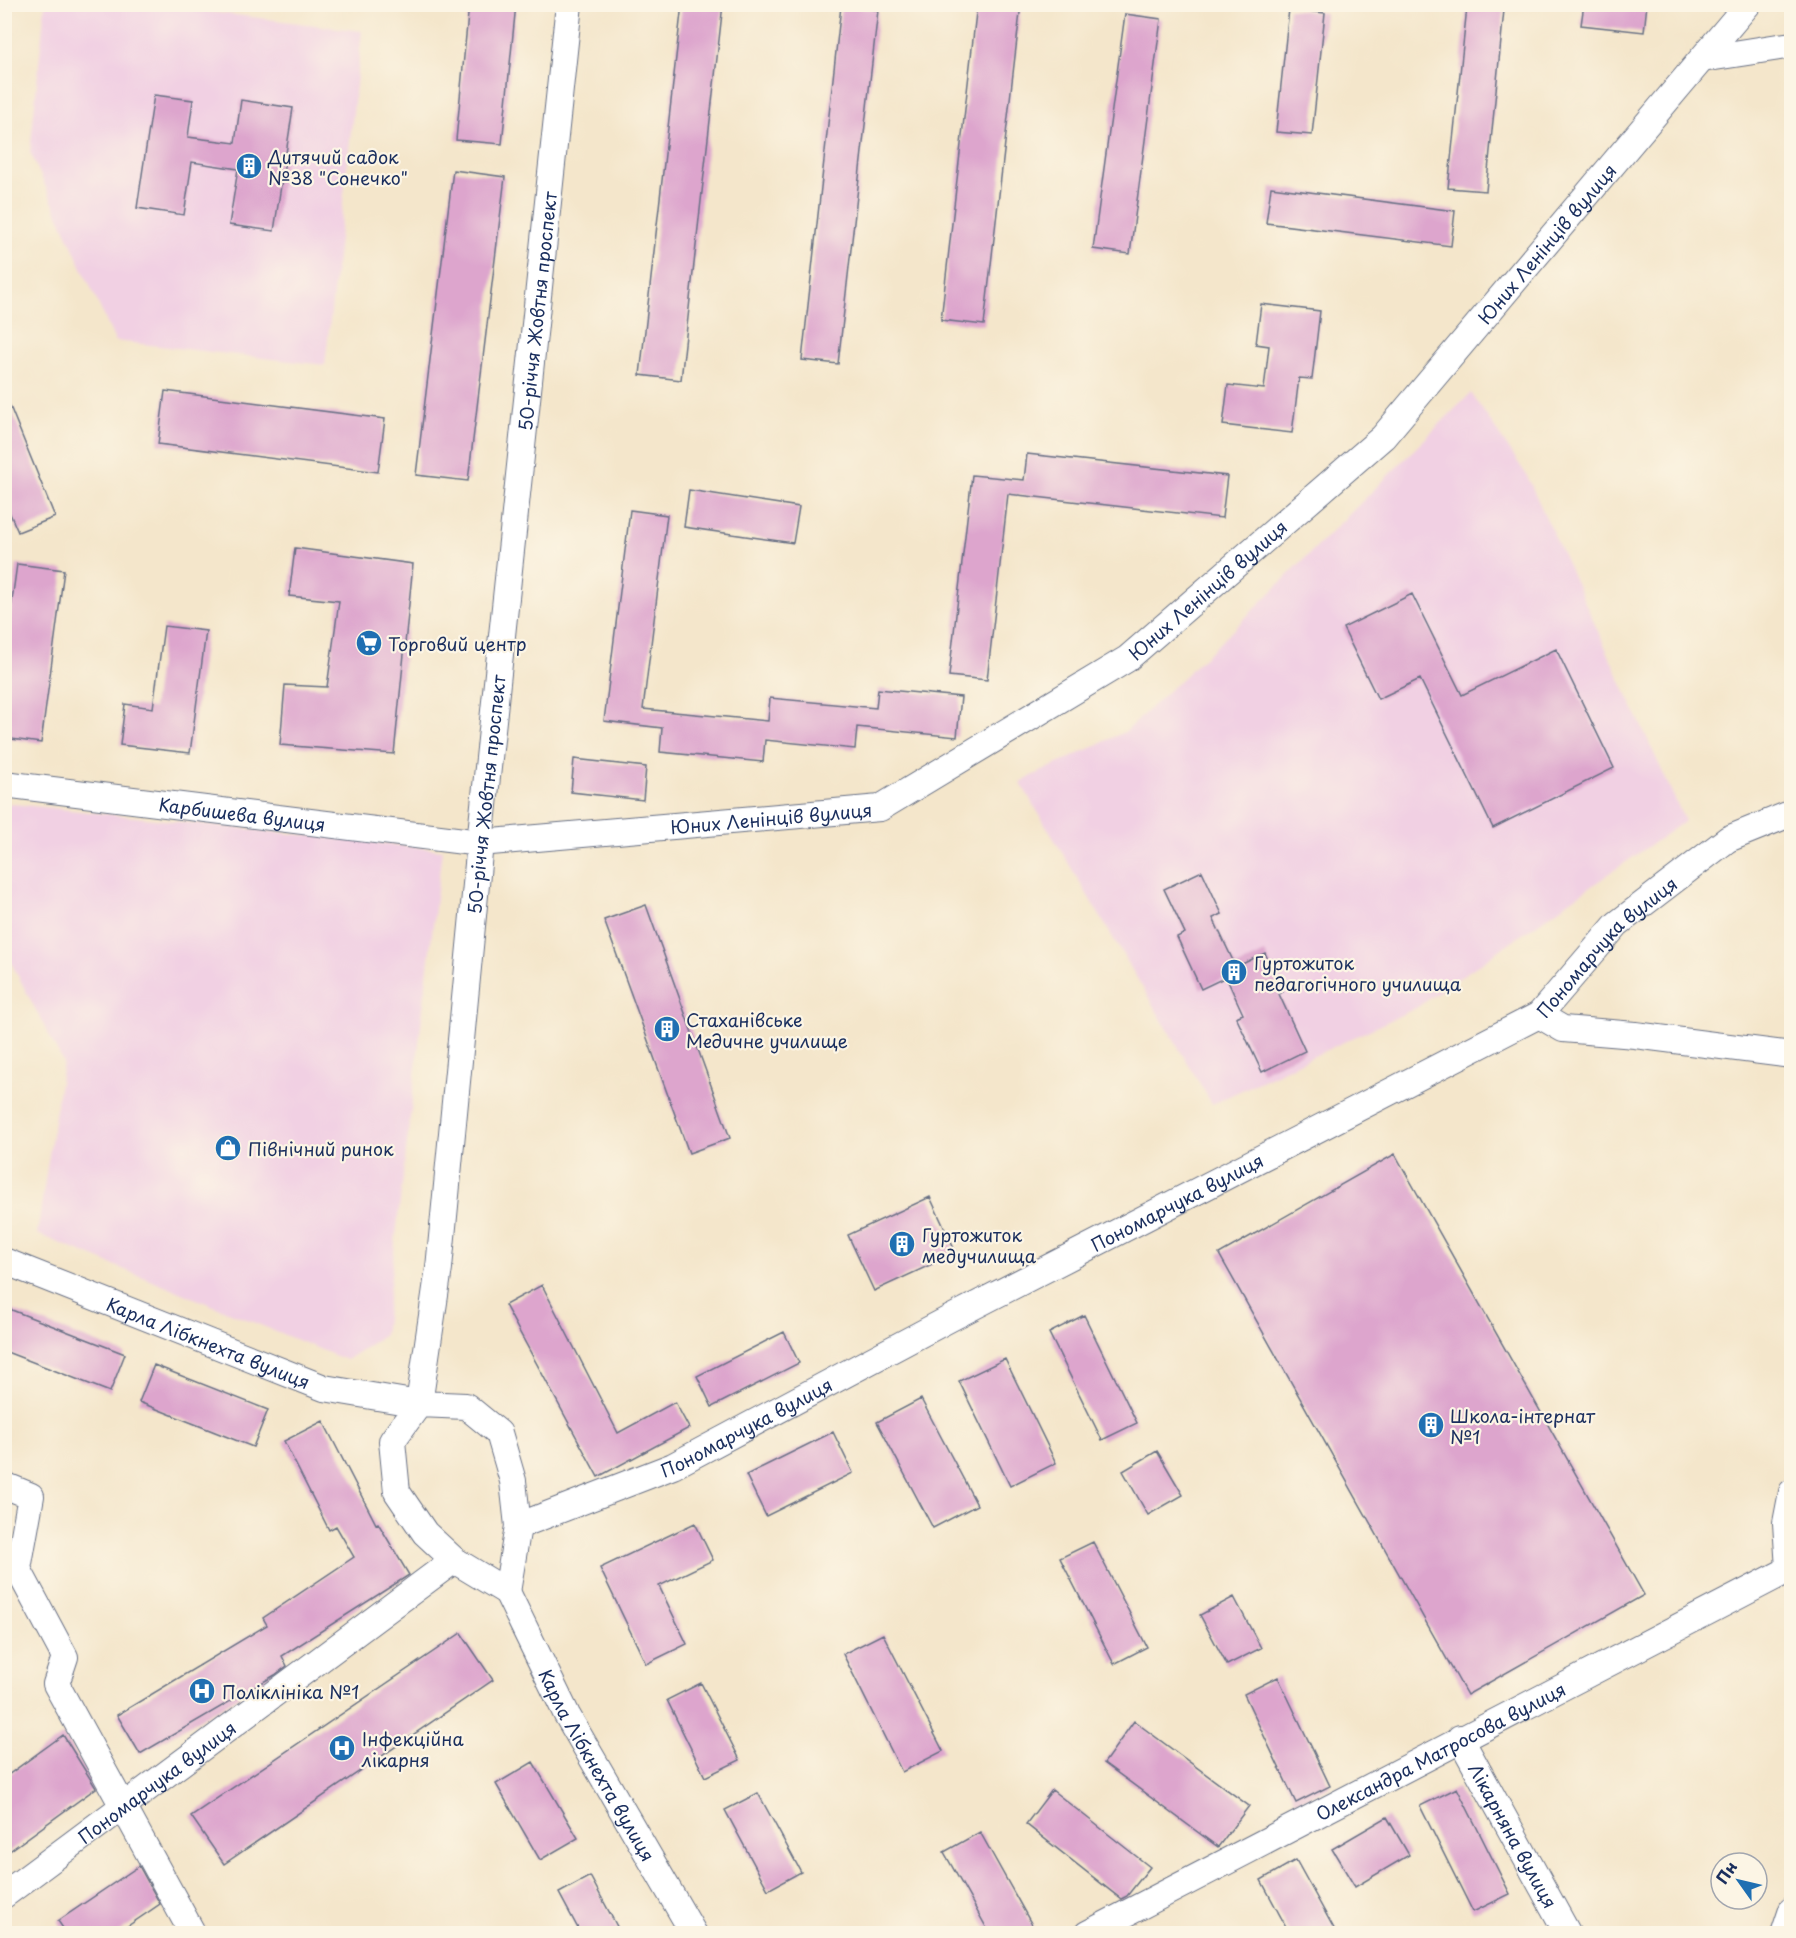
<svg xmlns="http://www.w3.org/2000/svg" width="1796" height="1938" font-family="'Playpen Sans',sans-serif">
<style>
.built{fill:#f1d0e3}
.building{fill:#dda5cd}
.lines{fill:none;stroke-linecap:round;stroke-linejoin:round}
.minor-casing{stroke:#676f84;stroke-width:28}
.minor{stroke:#fff;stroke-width:26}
.labels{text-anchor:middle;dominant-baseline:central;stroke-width:4.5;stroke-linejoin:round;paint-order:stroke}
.poi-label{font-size:18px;fill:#1b2f5e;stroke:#fcf5e5;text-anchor:start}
.street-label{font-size:18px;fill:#1b2f5e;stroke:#fcf5e5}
</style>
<rect width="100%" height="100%" fill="#fcf5e5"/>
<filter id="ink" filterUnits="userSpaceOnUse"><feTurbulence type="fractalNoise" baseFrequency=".0167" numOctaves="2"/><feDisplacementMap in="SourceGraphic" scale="12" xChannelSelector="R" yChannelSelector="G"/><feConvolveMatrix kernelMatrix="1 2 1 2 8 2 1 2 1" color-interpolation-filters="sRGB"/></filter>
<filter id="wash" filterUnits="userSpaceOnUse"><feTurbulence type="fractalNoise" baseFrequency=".008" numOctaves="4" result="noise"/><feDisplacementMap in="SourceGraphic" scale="24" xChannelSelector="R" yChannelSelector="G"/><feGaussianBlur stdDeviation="1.35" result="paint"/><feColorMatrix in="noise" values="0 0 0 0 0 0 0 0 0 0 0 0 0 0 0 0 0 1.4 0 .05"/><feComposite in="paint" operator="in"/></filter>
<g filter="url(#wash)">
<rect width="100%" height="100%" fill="#f4e6cb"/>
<path class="built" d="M45 5H156L362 31 325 365 115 341 30 152Z
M1471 393 1526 474 1685 821 1416 1008 1212 1104 1020 782 1126 731 1232 631Z
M4 803 442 850 384 1335 346 1360 37 1234 63 1062 5 951Z"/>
<g id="blocks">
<path class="building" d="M469 4H516L502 144 456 140Z
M682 4H723L681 380 640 375Z
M977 4H1021L984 325 941 320Z
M1584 4H1647L1644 32 1581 25Z
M841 6 878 10 838 364 802 360Z
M1467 7 1504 10 1486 191 1448 188Z
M1289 9 1325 13 1312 135 1276 132Z
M1125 14 1161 19 1130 254 1093 249Z
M154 95 193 100 188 137 235 143 241 100 293 108 274 231 229 225 238 169 192 162 184 215 137 208Z
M453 170 505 177 468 481 416 475Z
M1271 187 1455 211 1451 246 1266 223Z
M1261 304 1320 311 1312 379 1299 378 1292 433 1223 425 1228 385 1264 389 1269 346 1256 344Z
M165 391 385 419 378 472 158 444Z
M5 394 55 517 18 532 4 500Z
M1027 454 1227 476 1222 518 1008 494 987 680 949 676 972 475 1024 480Z
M689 490 799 507 793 543 684 527Z
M630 510 667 515 643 709 768 721 770 698 876 708 878 689 961 697 957 737 857 727 855 749 765 740 763 762 660 752 662 728 604 721Z
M295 548 413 564 394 754 280 745 285 685 327 687 339 601 289 596Z
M17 564 64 570 41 743 4 738V659Z
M1412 594 1462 695 1556 649 1614 768 1493 828 1420 679 1378 699 1343 628Z
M164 626 206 631 190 753 120 745 125 704 153 708Z
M574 759 646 767 643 800 571 792Z
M1202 871 1222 914 1213 918 1236 967 1265 953 1283 992 1279 994 1305 1051 1262 1072 1236 1017 1243 1014 1226 977 1201 989 1177 937 1185 933 1164 889Z
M646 905 730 1138 689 1153 604 920Z
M1395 1154 1644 1595 1467 1695 1219 1254Z
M930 1197 956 1253 874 1291 848 1235Z
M542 1285 618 1433 675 1402 689 1428 598 1477 505 1305Z
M4 1307 125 1354 110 1392 4 1351Z
M1084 1315 1137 1423 1102 1440 1049 1333Z
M784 1332 799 1363 712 1407 697 1376Z
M1005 1359 1056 1463 1010 1486 959 1381Z
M154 1365 268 1410 253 1447 139 1402Z
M921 1399 977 1505 933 1528 877 1422Z
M323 1421 376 1524 378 1523 409 1575 282 1656 287 1666 275 1675 140 1754 117 1715 267 1625 263 1618 354 1557 336 1526 329 1530 284 1441Z
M833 1432 853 1473 766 1516 746 1475Z
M1157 1451 1183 1495 1148 1515 1123 1471Z
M695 1523 713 1560 659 1586 687 1644 646 1664 600 1568Z
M1093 1542 1147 1647 1114 1664 1060 1558Z
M1234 1597 1261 1648 1227 1665 1200 1615Z
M461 1633 493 1680 224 1864 191 1816Z
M883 1634 943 1751 902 1772 843 1654Z
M1278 1677 1330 1786 1296 1803 1244 1694Z
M701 1683 740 1760 705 1777 667 1700Z
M1134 1721 1249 1806 1218 1847 1104 1763Z
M63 1735 96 1788 4 1855V1778Z
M533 1762 578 1838 540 1860 496 1784Z
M1457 1788 1510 1894 1473 1912 1420 1806Z
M1052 1790 1150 1867 1127 1896 1121 1899 1026 1824Z
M758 1793 801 1872 768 1890 725 1810Z
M1387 1817 1409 1855 1355 1887 1332 1849Z
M980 1832 1037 1934H990L944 1852Z
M1296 1860 1337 1934H1290L1261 1880Z
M139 1866 160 1904 116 1934H67L58 1921Z
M590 1876 621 1934H581L559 1893Z"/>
</g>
</g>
<g filter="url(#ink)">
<use href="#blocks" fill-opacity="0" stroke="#676f84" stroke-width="1.5"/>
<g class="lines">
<defs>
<g id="minor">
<path d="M1702 59 1792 45"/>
<path id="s1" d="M4 784 480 843 880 808 1127 659 1383 437 1748 4"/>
<path d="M1539 1015 1563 1029 1635 1035 1792 1055"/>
<path id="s2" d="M4 1261 324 1388 419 1404 466 1406 499 1433 513 1481 518 1526 507 1592 454 1560 425 1533 397 1492 392 1441 419 1404 439 1268 480 843 569 4"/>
<path d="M4 1485 31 1496 18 1569 65 1657 56 1684 193 1934"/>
<path id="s3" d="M518 1526 673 1466 949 1319 1539 1015 1617 924 1728 839 1792 813"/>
<path d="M1789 1569 1786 1523 1792 1492"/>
<path id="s4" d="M507 1592 567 1715 694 1934"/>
<path id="s5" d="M1460 1738 1568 1934"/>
<path id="s6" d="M4 1895 454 1560"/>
<path id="s7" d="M1087 1934 1792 1568"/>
<path d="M1784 1934 1792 1910"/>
</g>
</defs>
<use href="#minor" class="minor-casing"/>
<use href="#minor" class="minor"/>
</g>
</g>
<defs>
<symbol id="building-disc" viewBox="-11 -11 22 22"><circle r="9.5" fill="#1f6fb2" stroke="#fcf5e5"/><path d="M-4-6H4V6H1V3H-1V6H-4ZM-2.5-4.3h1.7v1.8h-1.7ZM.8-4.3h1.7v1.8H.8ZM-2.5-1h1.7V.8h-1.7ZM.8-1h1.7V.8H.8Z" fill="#fff"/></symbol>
<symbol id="supermarket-disc" viewBox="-11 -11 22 22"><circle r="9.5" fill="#1f6fb2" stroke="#fcf5e5"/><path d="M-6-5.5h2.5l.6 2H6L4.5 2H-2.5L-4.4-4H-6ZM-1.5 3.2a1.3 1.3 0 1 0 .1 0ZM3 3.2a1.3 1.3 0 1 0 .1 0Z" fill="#fff"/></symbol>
<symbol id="shop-disc" viewBox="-11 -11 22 22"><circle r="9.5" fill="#1f6fb2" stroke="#fcf5e5"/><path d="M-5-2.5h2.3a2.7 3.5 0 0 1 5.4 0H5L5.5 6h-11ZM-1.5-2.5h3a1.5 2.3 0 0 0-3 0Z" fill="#fff"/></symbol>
<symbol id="hospital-disc" viewBox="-11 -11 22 22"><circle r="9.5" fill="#1f6fb2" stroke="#fcf5e5"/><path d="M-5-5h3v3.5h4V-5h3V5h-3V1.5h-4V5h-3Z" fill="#fff"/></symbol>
</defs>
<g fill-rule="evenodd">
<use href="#building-disc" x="234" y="151" width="30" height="30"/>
<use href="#supermarket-disc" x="354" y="628" width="30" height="30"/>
<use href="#building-disc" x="1219" y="957" width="30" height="30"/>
<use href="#building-disc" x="652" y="1014" width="30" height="30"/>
<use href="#shop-disc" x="213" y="1133" width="30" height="30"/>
<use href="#building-disc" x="887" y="1229" width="30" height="30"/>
<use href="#building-disc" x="1416" y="1410" width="30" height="30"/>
<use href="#hospital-disc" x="187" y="1676" width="30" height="30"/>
<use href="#hospital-disc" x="327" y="1733" width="30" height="30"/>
</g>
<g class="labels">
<g class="poi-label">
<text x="268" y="156">Дитячий садок<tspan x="268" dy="21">№38 "Сонечко"</tspan></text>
<text x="388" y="643">Торговий центр</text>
<text x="1254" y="962">Гуртожиток<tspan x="1254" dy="21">педагогічного училища</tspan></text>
<text x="686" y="1019">Стаханівське<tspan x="686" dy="21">Медичне училище</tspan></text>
<text x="248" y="1148">Північний ринок</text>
<text x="922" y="1234">Гуртожиток<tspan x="922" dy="21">медучилища</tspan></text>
<text x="1450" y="1415">Школа-інтернат<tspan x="1450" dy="21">№1</tspan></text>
<text x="222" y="1691">Поліклініка №1</text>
<text x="362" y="1738">Інфекційна<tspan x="362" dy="21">лікарня</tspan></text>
</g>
<g class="street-label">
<text stroke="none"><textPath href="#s1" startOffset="1762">Юних Ленінців вулиця</textPath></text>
<text stroke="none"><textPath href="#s2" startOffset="2040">50-річчя Жовтня проспект</textPath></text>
<text stroke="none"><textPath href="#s1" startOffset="1276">Юних Ленінців вулиця</textPath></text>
<text stroke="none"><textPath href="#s2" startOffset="1554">50-річчя Жовтня проспект</textPath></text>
<text stroke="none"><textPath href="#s1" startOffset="240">Карбишева вулиця</textPath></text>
<text stroke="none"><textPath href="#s1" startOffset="772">Юних Ленінців вулиця</textPath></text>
<text stroke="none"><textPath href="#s3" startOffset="1239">Пономарчука вулиця</textPath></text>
<text stroke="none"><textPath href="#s3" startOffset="735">Пономарчука вулиця</textPath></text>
<text stroke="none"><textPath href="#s2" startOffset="220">Карла Лібкнехта вулиця</textPath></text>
<text stroke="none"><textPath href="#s3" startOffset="249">Пономарчука вулиця</textPath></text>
<text stroke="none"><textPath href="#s7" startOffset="398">Олександра Матросова вулиця</textPath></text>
<text stroke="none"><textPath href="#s4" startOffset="195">Карла Лібкнехта вулиця</textPath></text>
<text stroke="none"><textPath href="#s6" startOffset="190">Пономарчука вулиця</textPath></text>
<text stroke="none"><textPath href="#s5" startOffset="111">Лікарняна вулиця</textPath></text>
</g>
</g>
<rect width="1796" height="1938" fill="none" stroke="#fcf5e5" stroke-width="24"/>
<g transform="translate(1739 1881) rotate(304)"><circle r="28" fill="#fcf5e5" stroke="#a2a6af" stroke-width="1.5"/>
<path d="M0-4.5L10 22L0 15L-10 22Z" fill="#1f6fb2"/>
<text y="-9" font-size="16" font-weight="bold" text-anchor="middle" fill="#1b2f5e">Пн</text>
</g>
</svg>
